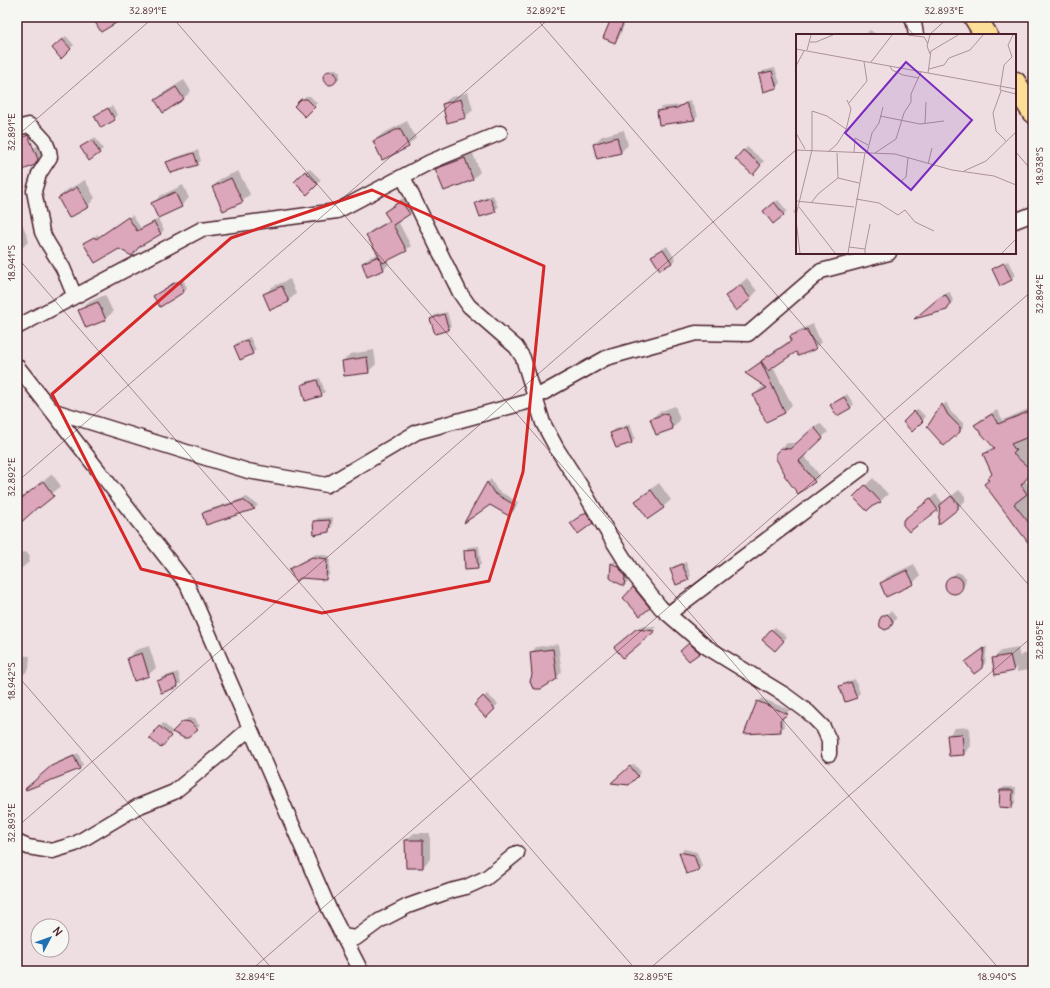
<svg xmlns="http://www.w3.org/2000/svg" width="1050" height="988" font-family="Delius,sans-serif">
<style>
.shadow{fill:#0003;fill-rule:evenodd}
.building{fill:#dca6bb;stroke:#4a1f2b}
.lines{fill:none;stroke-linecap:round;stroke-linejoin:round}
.street-casing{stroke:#4a1f2b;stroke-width:17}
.highway-casing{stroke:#4a1f2b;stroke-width:25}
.street{stroke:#f6f6f2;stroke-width:14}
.highway{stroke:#fcde96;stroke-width:22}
.marked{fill:none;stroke:#d62828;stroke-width:3;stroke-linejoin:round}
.ticks{fill:none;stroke:#4a1f2b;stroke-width:1;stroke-opacity:0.45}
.inset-road{fill:none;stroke:#ac9299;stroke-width:1}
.view{fill:#7b2cbf;fill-opacity:0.15;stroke:#7b2cbf;stroke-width:2}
.inset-edge{fill:none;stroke:#4a1f2b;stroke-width:2}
.neatline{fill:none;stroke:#4a1f2b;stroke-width:1.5}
.ticks-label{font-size:10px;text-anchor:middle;fill:#4a1f2b}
</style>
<rect width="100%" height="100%" fill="#eedee2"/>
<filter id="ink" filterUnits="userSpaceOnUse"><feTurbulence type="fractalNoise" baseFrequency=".025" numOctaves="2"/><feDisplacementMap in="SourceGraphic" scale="8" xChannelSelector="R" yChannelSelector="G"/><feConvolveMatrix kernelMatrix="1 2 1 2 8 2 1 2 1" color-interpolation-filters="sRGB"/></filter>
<g filter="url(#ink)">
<path class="shadow" d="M614 17H618L626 20 619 38 615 42 605 38 612 19Z
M625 17H641L638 21Z
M870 30 877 35H865Z
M66 36 74 45 61 57 56 45Z
M775 68 780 83 776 87 760 75 763 71Z
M332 69H336L340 72V77L333 84H328L324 81V77Z
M184 80 191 91 183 99 156 101 163 93Z
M468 92 473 110 465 117 443 104 451 97Z
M306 96H310L317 103 305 116 295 106Z
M690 100 698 116 694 120 658 111 661 107 681 105Z
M112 106 118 115 101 127 99 113Z
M407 121 416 138 408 146 374 141 382 134Z
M624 130 628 145 621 152 594 144 602 136Z
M95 137 103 149 89 159 81 148Z
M42 144 45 151 34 164 26 151Z
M747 147 764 161 752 174 736 159Z
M198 150 201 161 197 164 167 162 171 159Z
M472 151 480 172 473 179 437 169 444 162Z
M309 168 321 180 307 194 295 182Z
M238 171 250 194 242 202 213 187 220 179Z
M85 180 95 198 88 206 59 198 67 190Z
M183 185 189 198 181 206 153 204 160 196Z
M493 195 498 207 495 211 476 204 479 200Z
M406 196 414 208 398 221 411 246 406 250 387 260 389 264 384 269 368 275 363 263 368 258 378 254 367 235 372 230 390 220 385 212 390 207Z
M778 200 787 211 773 222 768 207Z
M797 209V217L793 212Z
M132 215 141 228 158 219 164 230 160 234 119 248 84 244 98 234 99 237Z
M22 223 29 241 21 249 17 250V225Z
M667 246 675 259 672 263 652 256Z
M1008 261 1015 275 1011 279 993 270 997 266Z
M747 278 757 291 750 299 726 296Z
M183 279 187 288 184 292 158 293 172 283Z
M290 279 296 294 288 301 265 294 272 287Z
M950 292 953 301 946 309 918 317 944 294Z
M105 295 113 312 105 319 80 310 87 303Z
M447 312 451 326 448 329 431 319 435 315Z
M813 324 821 342 815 348 797 351 773 367 792 405 785 412 766 421 754 395 761 388 765 386 746 373 768 355 792 339 791 337 797 331Z
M250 337 256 350 252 353 235 346 238 342Z
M374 350 376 364 368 372 343 361 350 354Z
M320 378 325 392 321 395 302 386 305 382Z
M847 394 854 404 850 408 831 405Z
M946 402 951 412 963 423V428L959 432 929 427Z
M675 406 680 420 673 428 657 434 651 419 659 412Z
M1033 407V470L1025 480 1033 492V533L993 474 985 454 989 449 995 447 976 425 980 420 997 410 1003 420Z
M918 409 926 417 912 430 904 422Z
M820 423 828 432 804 455 820 476 814 481 777 453 787 443H797Z
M630 424 635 438 632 442 616 447 611 433 615 429Z
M52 474 61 486 17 524V503Z
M873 478 888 494 881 501 871 506 854 497Z
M491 479 497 490 518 502 513 512 509 515 490 504 467 520 488 482Z
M659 483 671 500 663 507 636 501 644 494Z
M959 490 965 496V501L957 509 941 506 937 509 904 520 936 494 943 503Z
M247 497 258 505 255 508 206 524 203 514 207 510Z
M590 510 595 519 592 523 575 520Z
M333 517 332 527 328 531 314 522 318 518Z
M479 546 481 564 477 568 465 551 468 547Z
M26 552 30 556 29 562 17 572V556L20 553Z
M316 554 330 556 329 575 325 579 290 569 293 566Z
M615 560 623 564 628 573V582L624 585 614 580 612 564ZM614 563 624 569 623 570 614 566Z
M686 562 691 576 688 579 671 570 674 566Z
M914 564 920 576 913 583 881 584 887 577Z
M957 572 962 574 966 578 965 584 957 592 951 591 947 587V581Z
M637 585 653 604 650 607 624 598Z
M891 611 896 617V619L890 627 880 619Z
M640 626 656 627 623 656 619 644Z
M775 627 787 637 774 650 772 630Z
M693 641 702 649 690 660 685 647Z
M558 644 562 672 556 678 533 675 531 653 536 647Z
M149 646 156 668 148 675 128 658 136 650Z
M987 646 985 664 981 667 970 659Z
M1018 648 1020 657 1022 654 1033 653V669L1017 672V667L1013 670 993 659 1001 651Z
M17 655 30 656 29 669 22 676H17Z
M178 672 181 683 178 686 158 681 162 677Z
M855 679 860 693 856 697 840 686 844 683Z
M487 694 498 704 486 716 475 705Z
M761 698 790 710 783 716 784 727 780 731 758 702Z
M188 718 194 719 200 726 187 737 173 732 164 743 151 738 163 723 173 732Z
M969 727 971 746 964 754 948 736 955 728Z
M78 753 83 765 79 768 30 786 56 763Z
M634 764 641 772 629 784 616 779Z
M1004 787H1016L1015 803 1011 807 1001 790Z
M414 833H430V859L423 867 406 840Z
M684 849 697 852 702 866 699 869 680 853Z"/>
<path class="building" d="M102 17H126L101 32 95 22Z
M611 19 623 23 615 43 603 38Z
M62 39 71 49 61 59 52 48Z
M323 78a7 7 0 1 1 14 0a7 7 0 1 1-14 0Z
M772 71 777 88 763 92 759 74Z
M176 87 184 99 163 113 155 100Z
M301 99H307L315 107 305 117 294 106Z
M461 99 466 118 447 123 442 104Z
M686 103 695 120 659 125 657 111 677 108Z
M108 108 115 120 101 128 94 116Z
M400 128 409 147 382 160 373 141Z
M28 135 38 159 35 165 23 170 17 156V140Z
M617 137 621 153 597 159 593 144Z
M92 140 100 153 89 161 80 147Z
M743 150 761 165 753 175 735 159Z
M194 153 198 165 171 173 166 162Z
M465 158 473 180 444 191 435 169Z
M305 171 318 184 307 195 294 182Z
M231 178 243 202 223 211 212 187Z
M77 187 89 207 69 218 58 198Z
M175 192 182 207 158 218 151 203Z
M490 198 496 212 480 217 475 203Z
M401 201 410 214 393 225 407 251 383 263 379 257 384 270 367 277 362 263 379 256 366 235 390 221 384 212Z
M774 202 784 215 773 224 763 211Z
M128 217 137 231 154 222 161 234 139 247 132 256 119 249 95 263 83 243 94 237 96 239Z
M663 249 672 263 660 270 651 256Z
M1004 263 1012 280 1000 286 992 269Z
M180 281 184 292 160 307 153 296 168 287V286Z
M740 285 751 299 736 311 725 296Z
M282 286 289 302 270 310 263 294Z
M946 295 950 303V305L947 310 914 319 940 297Z
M98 302 106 320 86 328 78 310Z
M444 314 449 330 435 334 430 319Z
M807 329 816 349 798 356 796 352 768 371 761 361 791 341 790 336Z
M247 340 253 354 240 360 234 346Z
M367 357 369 373 344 376 342 361Z
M761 362 785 413 766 422 753 395 767 388 745 373Z
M317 380 322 396 305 401 301 385Z
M844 397 851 408 837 416 830 405Z
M942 404 948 415 960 427V432L944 446 927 427Z
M914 411 923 421 912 432 903 422Z
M1028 412 1033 424V435L1011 444 1016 451 1013 454 1028 467 1029 470V476L1021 485 1027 494 1014 504 1033 528V549L984 484 989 480 987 479 992 474 983 454 995 449 974 425 992 414 998 424Z
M667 413 673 429 656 435 650 419Z
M627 427 632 443 616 448 610 433Z
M814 427 823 438 799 461 815 482 798 494 784 475 785 474 776 459V453L781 448 790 449Z
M43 481 54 496 39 508 38 507 17 526V502Z
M487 482 494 493 515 505 509 516 490 505 464 523Z
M865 485 881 502 871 507 867 511 853 497Z
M651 490 664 508 648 519 635 501Z
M951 496 958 504V509L938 525 940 505Z
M930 499 938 510 909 532 903 525V520Z
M243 500 255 509 206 525 202 513Z
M586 512 593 523 578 534 570 523Z
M330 520 329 532 314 535 313 521Z
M476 549 478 569 465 570 464 550Z
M312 557 327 559 326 580 301 578 295 581 289 569Z
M611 563 619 567 625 577 624 586 614 581 610 578Z
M682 564 689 580 676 585 670 569Z
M907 570 914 584 886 597 880 583Z
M945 585a9 9 0 1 1 18 0a9 9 0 1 1-18 0Z
M633 587 650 608 640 616 623 598Z
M887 614 891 618 893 623 890 628 885 630 880 627 879 621 881 617Z
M636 629 655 631 623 658 614 647Z
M771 629 784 641 775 651 762 640Z
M689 643 700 653 689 661 680 651Z
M984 648 982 668 974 674 965 662Z
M553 649 557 679 541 689H535L532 687 530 681 532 675 530 652Z
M142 653 149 676 134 681 127 658Z
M1010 655 1014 671 995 675 992 658Z
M174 675 178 687 161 693 157 681Z
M851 682 857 698 845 702 839 686Z
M483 696 495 709 486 718 474 705Z
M757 701 788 714 780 720 781 732 744 734Z
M184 721 190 722 198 730 188 738H184L172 732 181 723Z
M159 726 171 736 161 748 149 738Z
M962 734 964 755 949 756 947 735Z
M74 756 80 769 26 790 25 789 51 766Z
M630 766 638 776 629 785 611 783Z
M1000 790H1013L1012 808 999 807Z
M405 840H423V868H406Z
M679 852 694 855 699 870 686 874Z"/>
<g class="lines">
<defs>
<path id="street" d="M913 17 916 35
M17 128 29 125 35 130 45 141 49 151 50 157 39 174 34 191 42 232 47 242 63 268 73 292 76 296
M403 177 460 293 469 306 516 347 523 358 543 423 557 449 580 485 611 538 635 576 661 608 705 646 785 695 808 712 823 727 829 740V754
M1015 221 1033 214
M17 327 202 229 337 211 430 162 500 133
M17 366 187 584 330 911 361 971
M51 410 248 471 327 485 417 432 527 402 606 358 696 333 748 334 821 271 889 253
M668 614 862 468
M17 842 28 847 52 851 75 844 137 807 174 792 224 751 250 728
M342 936 356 938 379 921 408 906 450 891 466 887 486 878 517 853"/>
<path id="highway" d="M975 17 986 35
M1015 83 1033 112"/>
</defs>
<use href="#street" class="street-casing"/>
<use href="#highway" class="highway-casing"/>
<use href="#street" class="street"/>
<use href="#highway" class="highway"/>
</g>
</g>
<path class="marked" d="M372 190 544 266 523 472 489 581 322 613 141 569 52 394 231 238Z"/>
<path class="ticks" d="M172 17 1001 971M535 17 1033 590M898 17 914 35M929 35 949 17M17 136 154 17M1015 151 1033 172M17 257 637 971M17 482 551 17M17 675 274 971M17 827 797 149M250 971 1033 290M647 971 1033 636"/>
<g transform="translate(796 34)">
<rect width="220" height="220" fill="#eedee2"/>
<path class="inset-road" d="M112 1 128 3 132 10M134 1 131 12 134 20M217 1 212 11 216 23 208 31 204 56 220 60M14 8H20L37 1M0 15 220 55M11 16 15 1M75 28 96 1M0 32 8 17M94 32 96 36 107 41 123 44M133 35 148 31 153 24 174 16 187 1M132 39 135 17 162 1M205 57 197 79 200 97 210 107M53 69 71 47 68 28M84 82 124 90 148 87M129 90 130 68M0 99 9 115M0 116 99 120 156 136 198 142 220 151M32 118 41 110 50 96 55 75 51 66M58 119 59 104 72 111M71 119 76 99 83 89 87 73M79 119 100 105 108 79 115 68V60L125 38M132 130 136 114M168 137 190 127 220 98M42 144 63 149M104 148 110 143 112 124M60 165 83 169 102 181 109 176 119 188 138 197M0 167 58 173M15 169 22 160 42 144 41 119M3 173 39 219M0 181 16 116V77L31 82 50 95M0 186 4 219M53 213 69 215V219M69 215 74 190M52 219 69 119M206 219 220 205"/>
<path class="view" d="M110 28 176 86 115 156 49 99Z"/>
<rect width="220" height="220" class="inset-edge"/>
</g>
<rect width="1050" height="988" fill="none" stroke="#f6f6f2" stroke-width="44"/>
<g transform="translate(50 938) rotate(49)"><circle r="19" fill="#f6f6f2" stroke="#b1a0a2"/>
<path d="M0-3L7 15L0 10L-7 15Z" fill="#1f6fb2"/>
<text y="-6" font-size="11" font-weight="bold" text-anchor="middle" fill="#4a1f2b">N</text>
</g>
<rect x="22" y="22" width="1006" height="944" class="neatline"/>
<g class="ticks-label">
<text x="148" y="14">32.891°E</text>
<text x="546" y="14">32.892°E</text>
<text x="944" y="14">32.893°E</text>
<text transform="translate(11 132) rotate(-90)" y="4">32.891°E</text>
<text transform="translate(1039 166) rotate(-90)" y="4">18.938°S</text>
<text transform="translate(11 263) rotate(-90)" y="4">18.941°S</text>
<text transform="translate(1039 294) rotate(-90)" y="4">32.894°E</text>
<text transform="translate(11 477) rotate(-90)" y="4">32.892°E</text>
<text transform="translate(1039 640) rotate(-90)" y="4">32.895°E</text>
<text transform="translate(11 681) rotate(-90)" y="4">18.942°S</text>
<text transform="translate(11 823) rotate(-90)" y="4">32.893°E</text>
<text x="255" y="980">32.894°E</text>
<text x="653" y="980">32.895°E</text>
<text x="997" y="980">18.940°S</text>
</g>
</svg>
